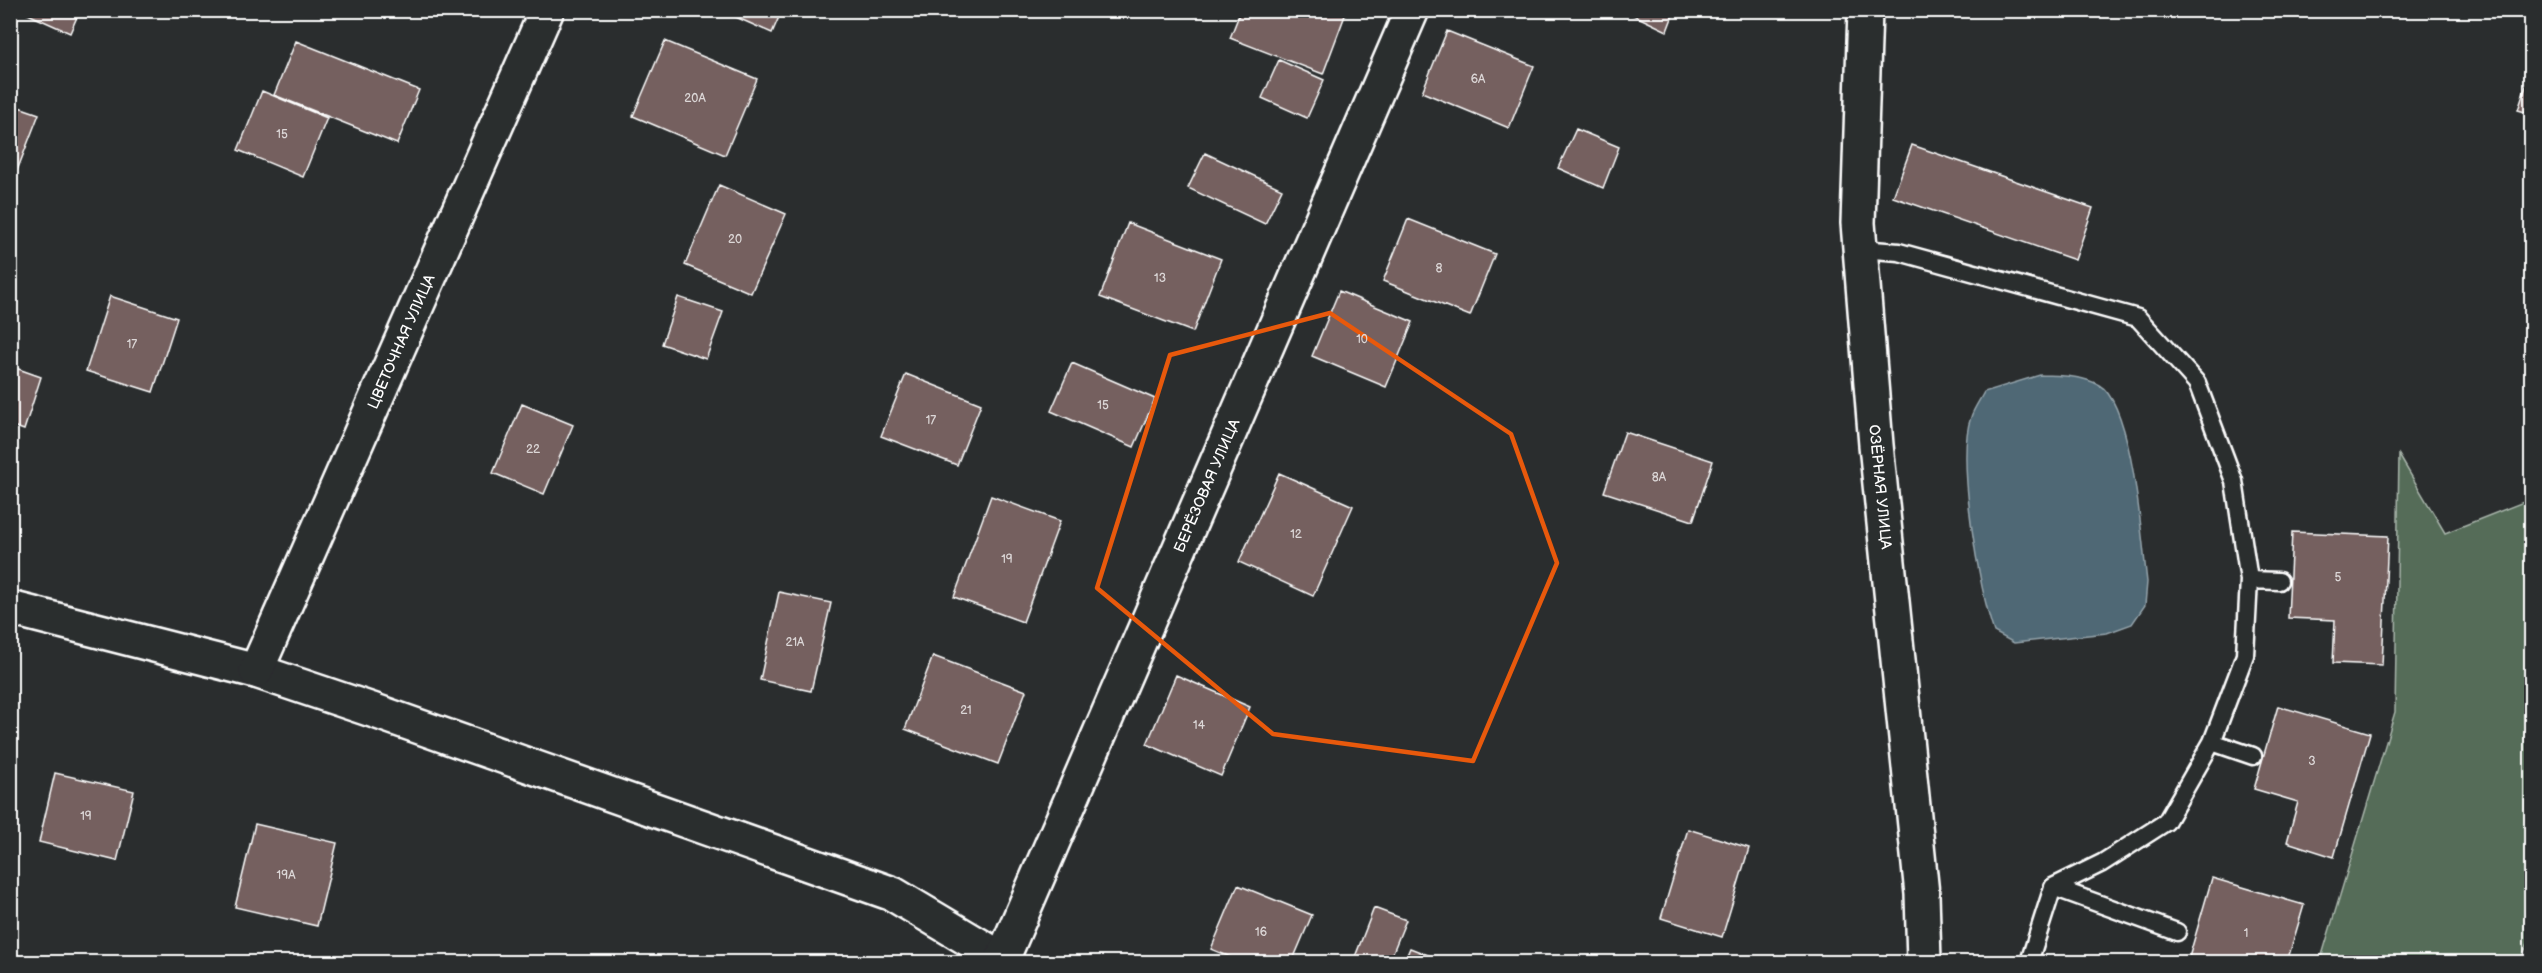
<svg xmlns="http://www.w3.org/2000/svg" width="2542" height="973" font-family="'Balsamiq Sans',sans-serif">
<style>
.green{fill:#546c59;stroke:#aab6ac;stroke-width:1.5}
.water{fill:#4f6874;stroke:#95a4ac;stroke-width:1.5}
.building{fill:#74605f;stroke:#fff;stroke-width:1.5}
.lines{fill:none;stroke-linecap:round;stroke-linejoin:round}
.lane-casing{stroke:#fff;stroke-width:21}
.street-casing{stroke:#fff;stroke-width:38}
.lane{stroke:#2a2d2e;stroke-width:16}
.street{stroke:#2a2d2e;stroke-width:33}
.marked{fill:none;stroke:#e8590c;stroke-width:4.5;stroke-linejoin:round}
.labels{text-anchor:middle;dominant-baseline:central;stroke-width:5;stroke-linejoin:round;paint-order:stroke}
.number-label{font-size:12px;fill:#dcd7d7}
.street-label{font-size:15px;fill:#fff;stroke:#2a2d2e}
</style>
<rect width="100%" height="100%" fill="#2a2d2e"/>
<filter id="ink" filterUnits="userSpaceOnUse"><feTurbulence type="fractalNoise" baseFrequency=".0167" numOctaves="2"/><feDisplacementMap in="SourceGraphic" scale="12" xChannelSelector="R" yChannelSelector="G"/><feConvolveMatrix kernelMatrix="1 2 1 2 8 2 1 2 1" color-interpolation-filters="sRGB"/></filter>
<g filter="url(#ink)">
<path class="green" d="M2399 455 2445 533 2531 499 2532 935 2519 962H2320L2395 712Z"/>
<path class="water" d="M2040 375C2060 376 2081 375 2099 385 2133 404 2142 542 2147 582L2145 605 2132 624 2107 633 2014 643 1994 632C1979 590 1956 458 1971 417 1974 408 1980 400 1984 392Z"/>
<path class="building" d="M19 10H80L70 33Z
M730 10H782L772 33 729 14Z
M1241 10H1347L1323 74 1230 38Z
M1623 10H1675L1667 31Z
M1447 31 1534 66 1509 128 1422 92Z
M296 41 419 90 397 144 274 95Z
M665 41 757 79 725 155 633 116Z
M1279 60 1324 80 1307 118 1262 98Z
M2532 68V114L2518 110Z
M262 91 327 118 303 177 238 150Z
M10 104 39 114 11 186H10Z
M1576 129 1619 147 1603 188 1558 168Z
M1912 145 2093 208 2075 260 1893 197Z
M1205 153 1282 189 1265 224 1188 188Z
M719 185 786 214 751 293 685 265Z
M1408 219 1495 254 1470 316 1383 281Z
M1128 223 1221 259 1193 332 1100 297Z
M1339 291 1413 322 1386 387 1312 356Z
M110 296 177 318 153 392 86 371Z
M678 297 723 312 706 359 662 344Z
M1072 363 1155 399 1134 447 1051 411Z
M10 366 41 377 24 430 10 425Z
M906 374 981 404 957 465 881 436Z
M522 404 573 425 544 494 493 473Z
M1625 432 1713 461 1693 521 1604 492Z
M1279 473 1353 506 1313 596 1239 562Z
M991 496 1060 521 1023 622 954 597Z
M2292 532 2388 536 2382 665 2333 663 2335 620 2288 618Z
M779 592 831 603 811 691 760 680Z
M933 656 1026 691 998 764 905 729Z
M1176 675 1250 707 1221 776 1147 744Z
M2278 706 2370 733 2334 857 2287 842 2298 802 2254 789Z
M55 773 134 791 117 861 39 842Z
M255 824 337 843 317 926 235 907Z
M1688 829 1749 848 1722 937 1661 918Z
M2212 878 2304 905 2287 962 2188 961Z
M1238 885 1312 915 1292 962H1242L1211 949Z
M1374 908 1406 920 1389 962H1353Z
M1410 948 1446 962H1404Z"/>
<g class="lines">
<defs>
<path id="lane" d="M1860 249 1899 252 2138 318 2197 383 2234 481 2249 580 2245 655 2212 742 2166 822 2102 863 2053 887 2029 962
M2249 580 2279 581
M2212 742 2253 756
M2053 887 2177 932"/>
<g id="street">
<path id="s1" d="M1865 10 1858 223 1876 445 1922 894 1924 962"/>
<path d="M10 608 256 671 372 710 893 894 1007 962"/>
<path id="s2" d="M256 671 547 10"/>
<path id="s3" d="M1001 962 1412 10"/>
</g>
</defs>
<use href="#lane" class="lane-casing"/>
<use href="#street" class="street-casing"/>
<use href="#lane" class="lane"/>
<use href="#street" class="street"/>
</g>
</g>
<path class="marked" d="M1330 313 1511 434 1557 563 1473 761 1273 734 1097 588 1170 355Z"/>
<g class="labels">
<g class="number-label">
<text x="1478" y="79">6А</text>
<text x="695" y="98">20А</text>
<text x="282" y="134">15</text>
<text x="735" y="239">20</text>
<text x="1439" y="268">8</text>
<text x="1160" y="278">13</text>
<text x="1362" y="339">10</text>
<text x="132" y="344">17</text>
<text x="1103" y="405">15</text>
<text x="931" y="420">17</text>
<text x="533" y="449">22</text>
<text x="1659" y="477">8А</text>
<text x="1296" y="534">12</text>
<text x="1007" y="559">19</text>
<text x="2338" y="577">5</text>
<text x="795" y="642">21А</text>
<text x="966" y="710">21</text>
<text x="1199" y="725">14</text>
<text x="2312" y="761">3</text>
<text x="86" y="816">19</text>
<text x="286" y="875">19А</text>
<text x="1261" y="932">16</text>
<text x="2246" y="933">1</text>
</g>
<g class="street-label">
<text stroke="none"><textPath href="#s2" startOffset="360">ЦВЕТОЧНАЯ УЛИЦА</textPath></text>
<text stroke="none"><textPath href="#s3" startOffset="519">БЕРЁЗОВАЯ УЛИЦА</textPath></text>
<text stroke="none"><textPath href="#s1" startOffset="478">ОЗЁРНАЯ УЛИЦА</textPath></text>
</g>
</g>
<rect width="2542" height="973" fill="none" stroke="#2a2d2e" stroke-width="36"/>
<rect x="18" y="18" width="2506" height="937" fill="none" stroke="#fff" stroke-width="2" filter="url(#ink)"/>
</svg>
